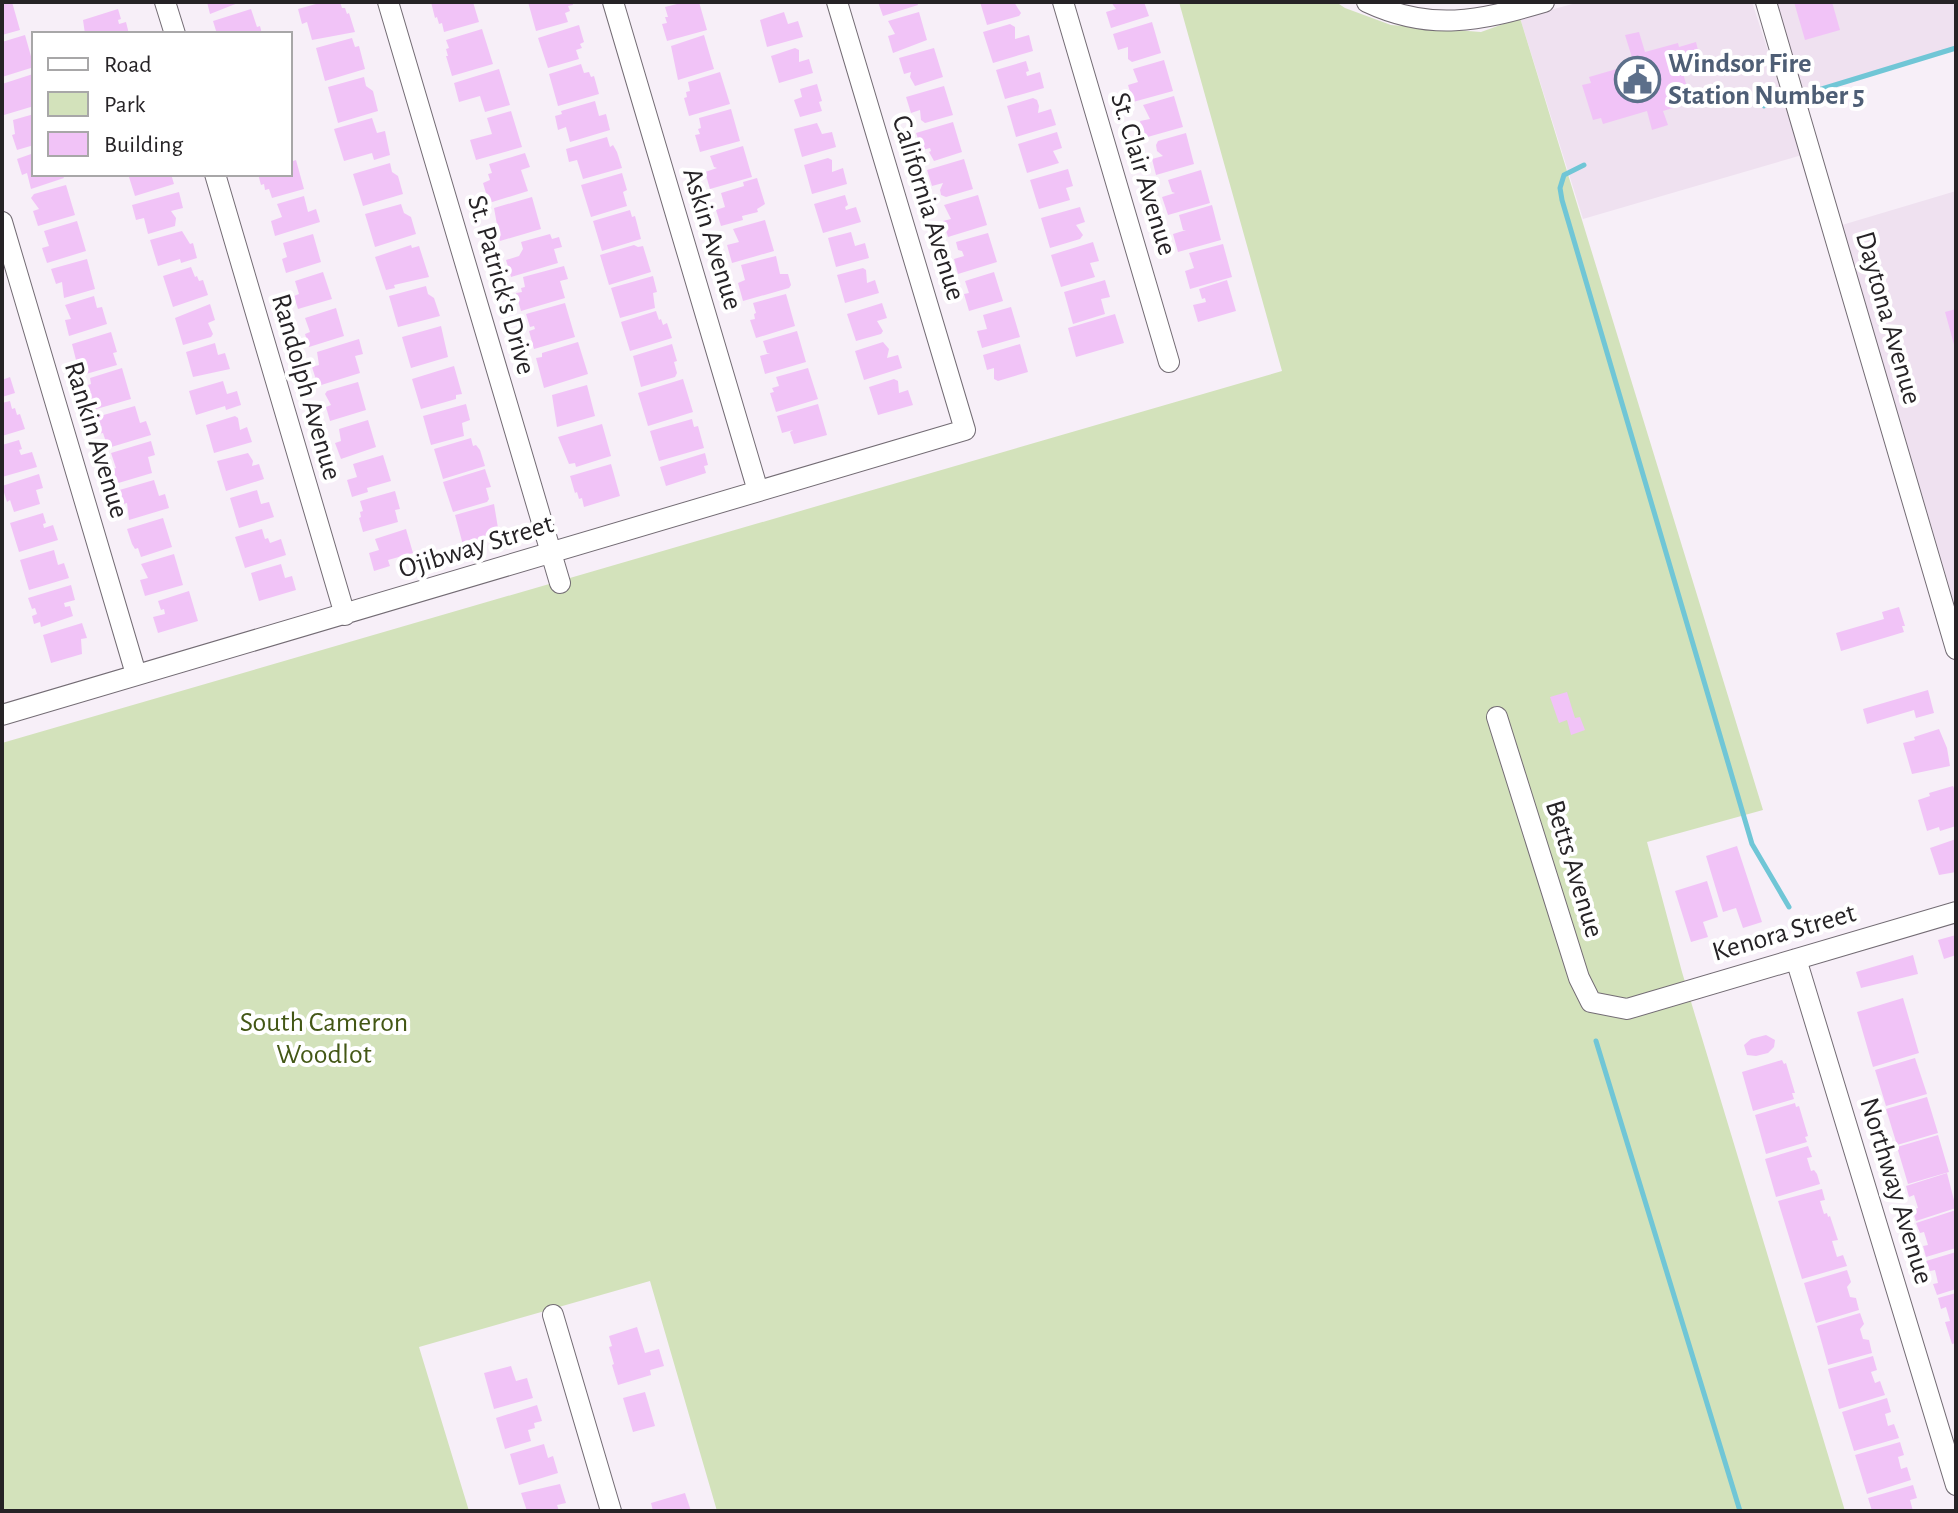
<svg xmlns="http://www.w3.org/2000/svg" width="1958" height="1513" font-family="'Alegreya Sans',sans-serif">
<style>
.built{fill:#efe1f0}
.green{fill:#d3e2bb}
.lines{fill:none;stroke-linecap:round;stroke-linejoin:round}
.stream{stroke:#70c6d6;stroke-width:5}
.building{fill:#f1c3f7}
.street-casing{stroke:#736c74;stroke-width:22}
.street{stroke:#fff;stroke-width:20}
.labels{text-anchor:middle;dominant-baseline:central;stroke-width:8;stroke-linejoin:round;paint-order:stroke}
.service-label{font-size:28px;font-weight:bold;fill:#4e5e75;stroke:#fff;text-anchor:start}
.street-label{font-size:28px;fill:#262326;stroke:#fff}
.park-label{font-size:28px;fill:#435715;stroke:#fff}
</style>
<rect width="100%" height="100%" fill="#f7eff8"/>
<path class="built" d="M1580 2H1752L1802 155 1583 219 1520 18Z
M1777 2H1956V50L1802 92Z
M1956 191V609L1842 225Z"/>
<path class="green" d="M1179 2H1336L1345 8 1391 25 1481 32 1520 18 1763 810 1647 842 1682 972 1845 1511H717L650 1281 419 1347 469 1511H2V743L1282 371Z"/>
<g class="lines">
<path class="stream" d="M1812 92 1956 48
M1764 106 1775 102
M1584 165 1564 175 1560 188 1562 200 1752 844 1789 907
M1596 1041 1740 1511"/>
</g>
<path class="building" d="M12 2 20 30 2 35V3Z
M207 2H238V3L210 14Z
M323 2H340L342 8H345L347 14 349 13 355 32 312 40 307 22 302 24 298 9Z
M431 2H473L479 22 444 32 442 23 439 24 437 17 435 18Z
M528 2H572L573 5 568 6 570 11 565 13 568 22 536 31Z
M685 2H699L707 30 667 41 662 24 667 23 665 17H668L665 7Z
M878 2H917L918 5 883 16Z
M980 2H1014L1021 13 1019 16 987 25Z
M1111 2H1144L1149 16 1111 28 1106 12 1116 9Z
M1794 2H1832L1840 30 1805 40Z
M118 9 121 19 118 20 119 24 126 22 129 34H85L83 20Z
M251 9 257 27 260 26 262 34H217L213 21Z
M784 12 788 24 798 21 803 37 767 47 760 20Z
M919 12 927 40 893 53 888 36 895 34 888 21Z
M1152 22 1161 53 1132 62 1128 59V47L1118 50 1113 34Z
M1010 24 1015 27V39L1029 35 1033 51 993 63 983 32Z
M579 25 584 42 580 44 582 48 576 50 579 59 548 68 538 38Z
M482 29 493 64 452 76 446 56H448L446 49 449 48 446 40Z
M1639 32 1645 52 1678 43 1679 47 1696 42 1699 54 1679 60 1687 87 1678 89 1683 105 1663 111 1668 125 1652 130 1647 111 1603 124 1601 118 1593 120 1582 85 1591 83 1589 77 1634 64 1625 35Z
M25 35 34 67 2 77V42Z
M704 35 714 69 678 80 671 46Z
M352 38 355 47 359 46 365 69 325 81 316 48Z
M795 48 799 50V62L809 59 813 73 779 83 771 56Z
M934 48 943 77 915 86 910 77 911 72 904 74 899 58Z
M1164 60 1173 91 1133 102 1128 85 1138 82 1133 69Z
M1026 61 1029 71 1026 72 1027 76 1040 72 1044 88 1005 99 996 70Z
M581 64 584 73 589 72 591 77 594 76 599 94 558 106 549 74Z
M499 69 510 105 485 112 480 96 459 102 454 83Z
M720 72 730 104 689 116 684 98 687 97 686 92 690 91 688 82Z
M33 74 34 106 4 115 2 84Z
M364 77 366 86 373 91 378 111 338 123 328 87Z
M817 84 822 101 819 102 822 111 800 117 794 100 802 97 800 89Z
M944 86 953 115 925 123 921 120 920 110 911 113 906 97Z
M1174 96 1183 127 1144 138 1140 121 1150 119 1143 105Z
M1033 98 1037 100 1039 106 1038 113 1051 109 1056 125 1016 137 1007 106Z
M595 101 599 116 606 114 610 130 570 142 566 127 558 130 555 116 562 114 561 111Z
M731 109 740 141 700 152 695 135 700 134 698 129 701 128 699 118Z
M511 111 522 147 476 160 470 140 492 134 487 118Z
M34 114V145L17 150 12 135 15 134 13 120Z
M372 118 377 133 385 131 390 155 374 160 372 153 344 161 334 129Z
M953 122 962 152 934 161 929 152 931 151 930 148 922 150 916 133Z
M817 123 822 134 832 132 836 147 802 157 794 129Z
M1057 132 1062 148 1053 151 1059 163 1027 173 1018 144Z
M1186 133 1194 164 1156 175 1152 159 1163 156 1157 151 1156 145 1158 141Z
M607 137 610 147 613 145 617 152 622 168 583 179 577 160 569 162 566 149Z
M743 146 752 177 710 189 705 172 717 168 714 167 710 156Z
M34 153V174H62L64 178 31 189 27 173 22 175 17 159Z
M525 153 530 167 521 170 528 191 489 203 483 183 490 180 488 174 492 173 489 164Z
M828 158 832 160V172L843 168 847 184 812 194 804 165Z
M964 159 973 189 946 197 941 195 940 190 943 183 932 186 927 170Z
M296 160 304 189 272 198 269 189 265 190 264 184 261 185 258 174H290V162Z
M390 163 392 172 398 176 403 194 363 206 353 174Z
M1068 169 1073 186 1066 188 1070 200 1039 209 1030 180Z
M1201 170 1210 203 1168 215 1162 197 1175 193 1172 192 1168 180Z
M622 173 627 190 623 192 627 206 591 217 581 185Z
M128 174H171L174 184 135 196Z
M757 178 765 204 757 209 758 212 742 216 743 220 721 226 716 210 725 207 721 193 744 186 743 182Z
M66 185 75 215 38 226 33 211 39 209 31 198 34 194Z
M179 192 183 208 171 211 176 218 175 226 148 234 144 218 136 220 132 205Z
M845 195 848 205 845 207 846 210 856 207 861 222 823 233 814 204Z
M978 195 987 225 948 237 943 221 951 219 944 205Z
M304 196 308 212 316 209 320 222 275 236 271 221 282 217 277 204Z
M532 197 541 229 500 241 494 208Z
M401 204 404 213 411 217 416 234 375 247 365 214Z
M1212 205 1221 240 1178 252 1173 234 1186 230H1183L1179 215Z
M1080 207 1085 222 1076 225 1083 235 1080 239 1050 248 1041 218Z
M630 210 632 217 635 216 641 239 602 251 593 221Z
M765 220 774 251 732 263 727 245 739 242 733 229Z
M77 221 86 251 47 263 42 248 49 246 44 231Z
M182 231 190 244 193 243 197 258 181 263 180 259 158 266 150 240Z
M851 232 855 246 865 243 869 258 836 267 828 238Z
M988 233 997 262 958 274 954 259 964 256 962 251 958 250 956 242Z
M313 234 321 262 286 273 282 259 287 257 283 243Z
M550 234 552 239 559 237 562 247 554 249 558 263 511 277 506 260 519 256 523 249 521 242Z
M1093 242 1099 261 1090 263 1095 277 1061 287 1051 255Z
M1223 244 1232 277 1190 289 1185 271 1194 268 1189 253Z
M411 245 412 248 419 246 429 277 394 285 395 288 386 290 375 257Z
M634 245 638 247 643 246 651 272 609 285 600 255Z
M776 256 780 274H788L791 285 789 288 743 301 738 283 745 280 741 265Z
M87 259 95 289 64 298 62 282 56 284 51 269Z
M564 266 568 279 560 281 565 298 521 311 516 293 522 292 521 288 525 287 523 277Z
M191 267 195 277 197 276 199 281 203 280 208 295 173 307 163 276Z
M863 268 866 270 867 283 875 280 879 293 845 303 837 275Z
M323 272 332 299 298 309 294 296 299 294 295 281Z
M994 272 1003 301 969 311 964 294 969 293 965 281Z
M653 276 657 292 653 293 655 308 620 318 611 288Z
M1105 280 1110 297 1101 299 1105 314 1073 324 1064 292Z
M1227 280 1236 311 1198 322 1193 305 1206 302 1205 298 1202 299 1199 289Z
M426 286 428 294 434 298 440 316 398 327 389 296Z
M786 294 795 326 756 338 750 320 755 319 754 314 756 313 753 303Z
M94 296 97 308 102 307 107 324 69 336 65 320 71 319 65 305Z
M565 303 575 337 534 349 529 331 535 329 534 326 530 327 526 314Z
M882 303 887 318 877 321 883 331 881 334 856 341 847 314Z
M210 304 215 320 208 323 213 334 211 337 183 345 175 318Z
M1011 307 1020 337 982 348 977 331 987 329 983 315Z
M336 308 344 336 309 347 305 334 310 332 305 318Z
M1956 309V347L1955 348 1945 312Z
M656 311 659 320 661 319 663 325 667 323 672 338 630 351 621 322Z
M1115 314 1124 343 1076 357 1068 328Z
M441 326 448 357 411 368 402 337Z
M797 331 806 362 765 374 760 356 770 353H767L763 341Z
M111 332 117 352 113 353 117 365 86 374 80 359 76 360 72 344Z
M359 339 363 354 355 356 360 373 318 386 312 367 319 365 317 352Z
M578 342 588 374 544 388 536 358 542 357V353Z
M883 342 889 349 887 358 898 355 902 368 864 380 855 351Z
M215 343 218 355 225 353 230 369 193 377 186 352Z
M672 344 677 361 674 362 677 373 675 377 641 387 633 356Z
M1020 344 1028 372 998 381 994 379V368L987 370 983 355Z
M454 366 462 394 456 395V399L421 409 412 379Z
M122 368 131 399 93 410 87 392H90L88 385 91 384 90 378Z
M808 368 818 399 776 412 770 393 774 392 772 388 779 386 776 377Z
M10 377 15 393 2 397V380Z
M683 379 693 412 648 426 638 393Z
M894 379 898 381 899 393 908 390 913 405 878 415 869 387Z
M223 381 227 394 237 391 241 405 226 410 225 406 196 415 189 391Z
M358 382 366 410 330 421 326 407 331 405 325 394 327 391Z
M587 385 595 416 557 427 552 395Z
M10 401 12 409 15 408 17 415 20 414 25 429 2 436V403Z
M466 404 470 420 462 423 464 436 431 445 423 416Z
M818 404 827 435 794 444 790 432 793 430 782 433 777 416Z
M135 406 140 423 146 421 151 435 108 448 103 433 98 434 93 418Z
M235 416 238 418 240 430 247 427 252 442 214 453 206 425Z
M692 419 694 427 698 426 704 448 659 461 650 431Z
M368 420 376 447 341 459 335 443 341 441 339 429Z
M602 424 611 456 576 467 575 463 569 464 558 437Z
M471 438 473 446 476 445 480 450 485 466 443 479 434 449Z
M19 440 22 449 19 450 21 455 32 452 37 467 2 477V445Z
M151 441 155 455 148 457 152 473 115 484 110 470 116 468 111 453Z
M248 453 253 461 252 466 259 464 264 479 226 491 217 461Z
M705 453 708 465 704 466 706 473 666 486 660 467Z
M383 455 391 481 367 488 368 492 352 497 347 480 357 477 353 464Z
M611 464 620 496 584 507 582 498 579 499 577 492 575 493 570 476Z
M485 469 491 487 486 488 489 499 487 502 453 512 443 482Z
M39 474 43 488 36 490 40 504 14 512 10 500 7 502 2 486Z
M154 480 159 496 165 494 169 508 129 520 127 503 120 505 116 491Z
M257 490 261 504 269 502 274 517 239 528 230 498Z
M395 491 400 509 395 510 398 522 363 532 359 518 361 517 360 512 363 511 360 501Z
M494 504 499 534 463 545 455 515Z
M43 513 46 523 43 524 44 528 53 525 58 540 19 552 10 523Z
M163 518 172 547 141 557 138 548 135 549 132 544 127 529Z
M262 529 265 539 268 538 270 543 281 539 286 555 245 568 235 537Z
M406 529 413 553 388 560 390 566 374 571 369 553 379 550 375 539Z
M54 550 58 565 64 563 69 578 29 590 20 560Z
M174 554 183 585 145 596 140 580 148 578 141 564Z
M281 564 285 578 292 576 296 590 259 601 251 573Z
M71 585 75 600 64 603 65 607 70 606 73 616 41 627 40 622 34 624 32 616 37 614 35 608 32 609 28 598Z
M189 591 198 621 158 633 153 617 165 614 164 609 161 610 158 601Z
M1899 607 1905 626H1902L1904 632 1841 651 1836 633 1884 619 1882 612Z
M82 623 87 638 81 639 82 654 51 663 43 635Z
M1928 690 1934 713 1916 718 1914 710 1867 724 1863 709Z
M1567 692 1575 718 1580 717 1585 730 1571 735 1567 720 1559 723 1550 697Z
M1939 729 1947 748 1950 766 1912 774 1903 743 1915 740 1914 737Z
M1953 786 1956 792V826L1940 831 1939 827 1927 831 1918 800 1930 796 1929 793Z
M1956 839V872L1939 875 1930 848Z
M1737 846 1762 922 1743 928 1736 908 1723 912 1706 856Z
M1707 881 1718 917 1703 922 1708 937 1691 942 1675 891Z
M1956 935V955L1944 959 1938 940Z
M1913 955 1918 974 1861 988 1856 972Z
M1903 998 1919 1053 1873 1067 1857 1012Z
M1766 1035 1775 1040 1774 1047 1768 1053 1756 1056 1747 1055 1744 1045 1751 1039Z
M1915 1058 1927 1094 1886 1106 1875 1070Z
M1782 1060 1784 1064 1786 1063 1795 1093H1792L1794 1099 1753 1111 1742 1072Z
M1927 1097 1938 1133 1897 1145 1886 1109Z
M1795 1103 1796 1107 1799 1106 1808 1136 1805 1137 1807 1142 1766 1154 1755 1115Z
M1938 1135 1949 1172 1908 1184 1897 1147Z
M1808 1146 1812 1157 1807 1158 1811 1171 1814 1170 1817 1174 1820 1184 1776 1197 1765 1159Z
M1947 1173 1956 1208 1916 1221 1912 1210 1918 1208 1914 1195 1909 1197 1906 1186Z
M1822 1189 1825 1200 1820 1201 1824 1214 1827 1213 1828 1217 1830 1216 1838 1240 1832 1241 1837 1257 1843 1255 1847 1266 1802 1279 1778 1201Z
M1956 1210V1248L1926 1257 1923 1246 1928 1245 1924 1232 1920 1233 1916 1223Z
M1956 1252V1289L1937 1295 1933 1284 1938 1283 1935 1270 1930 1271 1926 1261Z
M1847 1270 1851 1282 1847 1287 1850 1297 1856 1298 1859 1310 1816 1323 1804 1283Z
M1956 1293V1343L1952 1344 1945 1322 1950 1321 1946 1307 1941 1309 1938 1298Z
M1860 1313 1864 1324 1860 1329 1863 1339 1869 1340 1872 1353 1828 1365 1817 1326Z
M637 1327 645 1353 659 1349 664 1366 650 1370 651 1375 618 1385 612 1365 614 1364 609 1347 612 1346 609 1336Z
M1873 1356 1877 1370 1871 1372 1875 1383 1880 1381 1885 1395 1839 1409 1828 1369Z
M511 1366 516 1381 527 1378 533 1398 494 1409 484 1373Z
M645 1392 655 1426 633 1432 623 1398Z
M1887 1398 1891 1412 1885 1414 1888 1426 1894 1424 1899 1438 1854 1451 1842 1412Z
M537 1405 542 1421 534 1423 535 1428 528 1430 531 1441 505 1449 496 1418Z
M1900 1442 1904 1455 1898 1457 1901 1469 1907 1467 1911 1480 1867 1494 1855 1455Z
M544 1444 548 1458 553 1456 558 1473 519 1485 510 1454Z
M560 1484 566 1503 557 1505 559 1511H527L521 1493Z
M1913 1485 1917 1498 1910 1500 1913 1511H1872L1868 1498Z
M685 1493 691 1511H653L651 1503Z"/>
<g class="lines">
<defs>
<path id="street" d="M165 2 175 34
M388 2 560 583
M613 2 758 491
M1063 2 1169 362
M1367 2C1431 32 1479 21 1544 2
M1766 2 1956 649
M215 174 345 615
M2 222 136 674
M2 715 965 430 837 2
M1497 717 1579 978 1591 1002 1627 1009 1956 912
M1796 959 1956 1485
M553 1315 611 1511"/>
</defs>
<use href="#street" class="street-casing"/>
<use href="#street" class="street"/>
</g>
<defs>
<symbol id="civic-ring" viewBox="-11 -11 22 22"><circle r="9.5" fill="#fff" stroke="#5c6f8a" stroke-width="1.5"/><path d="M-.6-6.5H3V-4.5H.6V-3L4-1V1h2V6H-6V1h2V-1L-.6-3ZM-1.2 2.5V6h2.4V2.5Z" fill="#5c6f8a"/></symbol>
</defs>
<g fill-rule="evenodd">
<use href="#civic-ring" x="1612" y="54" width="51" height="51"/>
</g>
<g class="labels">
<g class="service-label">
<text x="1668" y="64">Windsor Fire<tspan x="1668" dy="32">Station Number 5</tspan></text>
</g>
<g class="street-label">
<text transform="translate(1143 174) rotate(73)">St. Clair Avenue</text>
<text transform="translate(928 208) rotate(73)">California Avenue</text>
<text transform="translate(712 239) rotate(73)">Askin Avenue</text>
<text transform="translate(501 285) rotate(74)">St. Patrick's Drive</text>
<text transform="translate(1888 318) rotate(74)">Daytona Avenue</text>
<text transform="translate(306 387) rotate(74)">Randolph Avenue</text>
<text transform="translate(96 440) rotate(73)">Rankin Avenue</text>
<text transform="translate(476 547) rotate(-17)">Ojibway Street</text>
<text transform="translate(1574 869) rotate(73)">Betts Avenue</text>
<text transform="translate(1784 933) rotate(-16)">Kenora Street</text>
<text transform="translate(1896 1191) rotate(73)">Northway Avenue</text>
</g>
<g class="park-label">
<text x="324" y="1023">South Cameron<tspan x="324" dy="32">Woodlot</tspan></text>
</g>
</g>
<rect width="1958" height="1513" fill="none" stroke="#262326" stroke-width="8"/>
<rect x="32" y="32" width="260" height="144" fill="#ffffff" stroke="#a8a7a8" stroke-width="2"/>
<rect x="48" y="58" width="40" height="12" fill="#ffffff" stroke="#a8a7a8" stroke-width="2"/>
<text x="104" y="72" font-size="24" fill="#262326">Road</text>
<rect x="48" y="92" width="40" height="24" fill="#d3e2bb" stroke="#a8a7a8" stroke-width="2"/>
<text x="104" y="112" font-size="24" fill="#262326">Park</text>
<rect x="48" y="132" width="40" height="24" fill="#f1c3f7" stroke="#a8a7a8" stroke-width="2"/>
<text x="104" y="152" font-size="24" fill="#262326">Building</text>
</svg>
